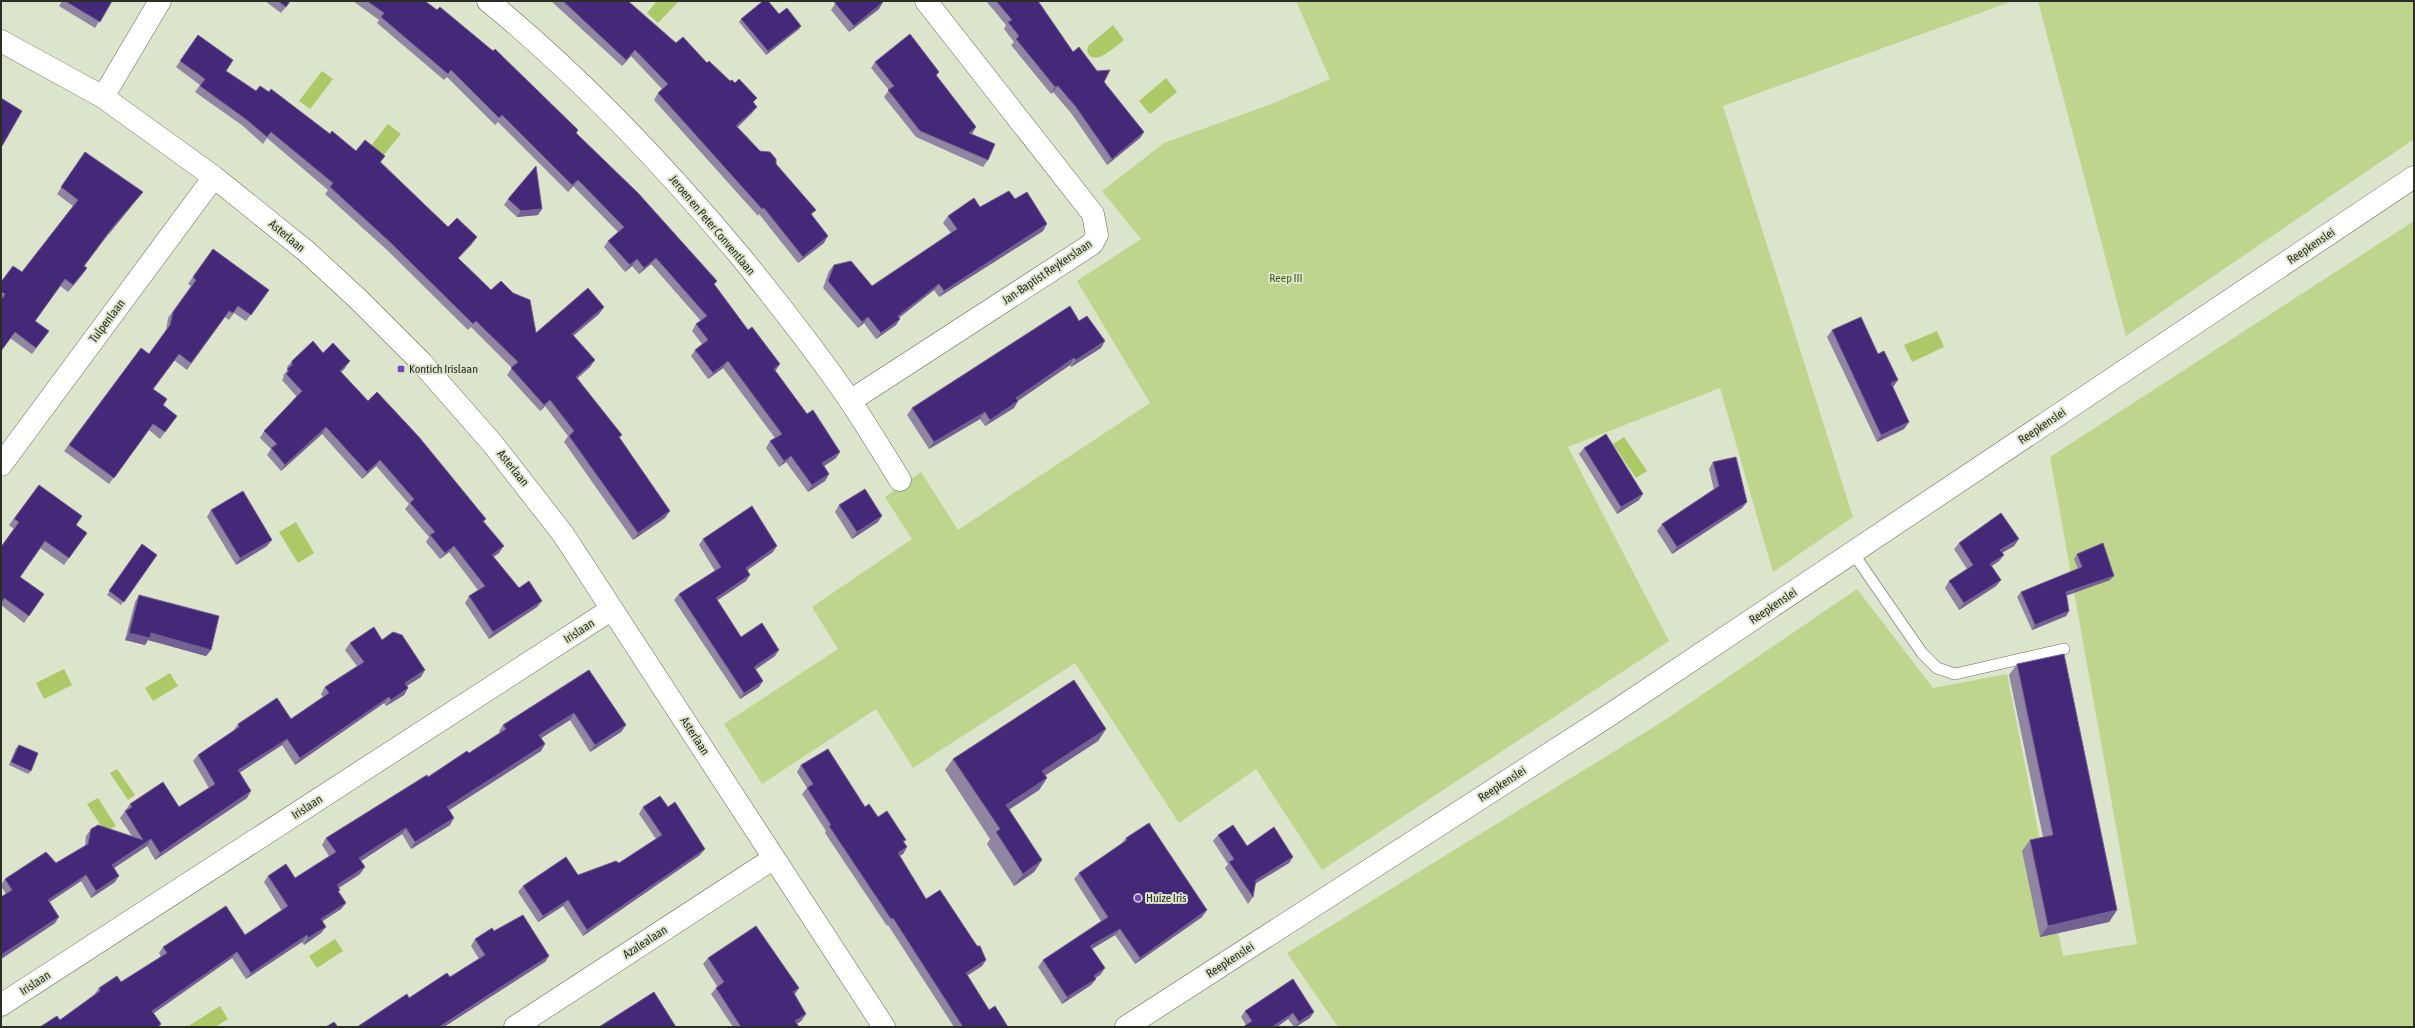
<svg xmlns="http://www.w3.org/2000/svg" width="2415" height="1028" font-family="'Asap Condensed',sans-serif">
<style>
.green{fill:#bfd58e}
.water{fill:#adc866}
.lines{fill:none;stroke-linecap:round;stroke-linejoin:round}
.lane-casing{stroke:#656d56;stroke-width:12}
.street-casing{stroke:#656d56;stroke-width:23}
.lane{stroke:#fff;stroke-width:11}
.street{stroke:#fff;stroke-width:22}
.wall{fill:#9086a2}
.shaded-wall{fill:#726192}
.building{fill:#452979;stroke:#726192}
.poi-dot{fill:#7047bf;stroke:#dce4cb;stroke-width:1.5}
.labels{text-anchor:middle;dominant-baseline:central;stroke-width:4;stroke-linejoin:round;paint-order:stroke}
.street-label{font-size:12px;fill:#2b2e25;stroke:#dce4cb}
.park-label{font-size:12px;fill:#4d5f19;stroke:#dce4cb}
.poi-label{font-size:12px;fill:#2b2e25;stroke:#dce4cb;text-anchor:start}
</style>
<rect width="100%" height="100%" fill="#dce4cb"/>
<path class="green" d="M1296 1H2013L1723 106 1853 517 1773 572 1720 388 1568 447 1669 641 1322 870 1256 769 1179 823 1075 663 913 768 876 709 762 784 724 724 838 649 812 607 912 539 885 497 921 472 958 530 1150 403 1077 281 1141 239 1102 191 1164 143 1274 103 1330 79Z
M2038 1H2414V139L2126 336Z
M2414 221V1027H1338L1287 953 1662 722 1857 589 1933 688 2007 674 2063 956 2137 944 2050 457Z"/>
<path class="water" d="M657 1H679L658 23 647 13Z
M1113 25 1124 40C1117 45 1097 65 1089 55 1087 52 1087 50 1088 46Z
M322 71 333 79 310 109 299 101Z
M1166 78 1177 92 1150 114 1139 101Z
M388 124 401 134 382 157 370 147Z
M1937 331 1944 347 1912 362 1904 345Z
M1624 437 1647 471 1636 478 1613 444Z
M296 522 314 553 298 563 279 532Z
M64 669 72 685 44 699 36 683Z
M170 673 178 686 153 701 145 688Z
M117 769 135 795 128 800 110 773Z
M98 798 116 826 105 832 87 804Z
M335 939 343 951 317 968 309 956Z
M220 1006 228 1019 215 1027H187Z"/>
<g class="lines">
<defs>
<path id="lane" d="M1853 553 1922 653 1937 668 1955 674 2064 649"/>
<path id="street" d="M488 1C581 77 664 165 741 257 779 304 817 352 851 402 868 428 884 454 900 480
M1 41 103 97 214 177 306 251 358 299 421 362 492 443 563 534 884 1027
M103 97 160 1
M850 401 1092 244 1097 235 1093 214 926 1
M1 465 214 177
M1 1005 612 609
M515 1027 774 858
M1126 1027 1611 714 2414 177"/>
</defs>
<use href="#lane" class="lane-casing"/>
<use href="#street" class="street-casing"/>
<use href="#lane" class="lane"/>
<use href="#street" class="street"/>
</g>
<path class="wall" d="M62 1H112L95 28 59 6Z
M265 1H291L281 13Z
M353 1H425L578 130 576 133 714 285 775 371 836 458 824 466 829 474 825 481 808 492 786 462 779 467 766 448 770 441 775 438 723 368 708 379 691 356 695 350 702 344 692 331 696 324 701 321 651 264 639 274 632 266 625 272 604 247 608 241 618 232 573 186 568 192 498 122 495 125 447 77 444 80 377 23 379 20Z
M551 1H620L676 43 707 63 730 81 754 103 752 113 738 127 760 151 776 164 812 216 824 243 798 263 759 214 758 216 654 100 658 93 662 89 631 56 622 66Z
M832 1H883L879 9 849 32 831 10 835 4Z
M986 1H1038L1073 52 1104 82 1144 132 1140 138 1107 165 1071 113 1053 92 1051 94 1011 45 1014 42 1004 29 1006 25Z
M779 14 801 26 799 29 766 55 739 22 741 19Z
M198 35 226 71 256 91 330 134 356 151 385 156 381 162 448 227 472 244 458 258 536 333 604 307 599 314 573 336 590 367 577 378 620 438 665 518 633 540 564 442 568 436 545 406 540 411 507 375 512 368 471 327 468 330 387 250 325 194 328 190 267 138 263 144 243 126 195 92 200 85 176 67Z
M875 62 939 72 936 76 988 160 983 167 916 137 884 97 889 90 871 68Z
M85 152 138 198 108 235 84 266 82 275 68 292 60 286 35 321 49 331 32 354 10 338 1 351V282L22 272 73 206 57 194Z
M508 199 538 215 517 217 504 205Z
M1015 199 1043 231 939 297 934 290 899 318 896 325 876 339 864 323 858 328 823 288 829 271 834 265 872 286 951 233 943 223 948 216 980 207Z
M213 249 269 290 246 321 234 313 229 320 225 317 187 370 174 360 153 389 167 399 163 406 177 416 160 439 149 430 109 484 64 451 141 348 149 354 166 331 168 318 191 286 188 284Z
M1079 321 1101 348 1071 367 1070 365 1018 400V401L1014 408 985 426 980 419 929 449 907 415 912 408Z
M1832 330 1878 354 1893 387 1909 422 1904 429 1877 442 1827 337Z
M323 353 345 368 341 372 368 401 486 519 483 522 499 553 493 557 519 588 537 607 489 639 465 603 469 596 478 590 449 552 440 559 426 542 429 537 405 509 409 504 376 466 362 479 322 434 281 471 267 455 271 449 260 438 264 431 297 397 282 380 284 377 283 376 288 369 287 367 292 361Z
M1584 448 1639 500 1617 514 1579 454Z
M1713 462 1747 502 1742 508 1672 554 1657 531 1662 524 1714 490 1709 469Z
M39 485 76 525 87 533 64 565 40 548 20 577 44 594 24 623 1 605V547L14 529 9 525Z
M839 505 878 522 852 539 835 512Z
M211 510 267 546 236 565 207 517Z
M703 539 773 552 747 570 750 575 746 581 717 600 741 637 775 656 755 670 759 687 740 699 674 600 679 594 715 571 699 545Z
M1959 543 2014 546 2002 553 2004 555 1999 561 1992 566 2001 580 1996 586 1959 610 1945 588 1949 581 1967 569 1954 549Z
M142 544 157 555 121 605 107 595Z
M2077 554 2110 580 2066 595 2069 611 2066 616 2032 630 2017 597 2021 592 2078 569 2074 559Z
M139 595 211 650 206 656 148 640 145 645 125 640 135 602Z
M382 640 421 677 407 686 408 688 404 695 386 706 384 703 295 765 282 745 239 773 247 798 155 860 147 846 114 868 115 882 91 898 81 881 50 902 55 923 1 959V897L6 894 1 886V885L5 879 56 863 85 846 86 836 91 829 132 836 120 818 130 804 179 807 209 788 193 761 198 755 233 731 238 724 291 719 323 697 321 694 325 687 357 666 345 650 350 643Z
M2017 664 2117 910 2109 922 2040 937 2022 851 2030 840 2043 837 2009 675Z
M589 670 626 725 621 732 590 752 570 720 541 738 545 744 541 751 449 810 450 825 411 849 402 834 361 861 360 874 339 888 338 892 346 903 341 909 323 921 321 933 304 945 302 942 246 979 232 958 153 1013 161 1024 159 1027H40L60 1020 94 995 99 988 121 982 161 957 159 953 163 947 245 935 282 911 264 882 268 876 295 878 329 856 322 845 326 838 428 777 469 753 500 733 499 731 503 725Z
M1106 729 1098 741 1045 775 1047 778 1039 790 1009 809 1042 860 1034 872 1014 886 987 844 990 839 945 770 953 759Z
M19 745 31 771 28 774 9 765 16 748Z
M801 765 865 807 906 840 904 842 907 847 903 854 899 856 926 899 986 960 982 966 967 976 989 1010 1008 1027H954L888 925 887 926 825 833 826 831 802 794 807 788 797 772Z
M643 807 700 855 583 936 563 906 538 922 518 892 523 886 578 875 619 863 656 839 639 814Z
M1218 835 1247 846 1293 857 1289 863 1255 884 1253 897 1248 904 1225 868 1228 864 1213 841Z
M1126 838 1207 910 1202 917 1135 964 1115 935 1092 949 1105 968 1100 975 1095 978 1096 979 1091 985 1062 1004 1038 967 1043 960 1101 921 1074 879 1079 873 1121 844Z
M494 931 549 956 545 962 409 998 450 977 479 959 471 946 475 939Z
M708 958 799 988 795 994 806 1014 801 1021 797 1024 799 1027H733L711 994 716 988 717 986 703 964Z
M1293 979 1310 1018 1296 1027H1294L1288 1019 1246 1025 1241 1017 1245 1011Z"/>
<path class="shaded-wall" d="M883 2 879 9 849 32 854 26Z
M801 26 799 29 766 55 768 51Z
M635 50 631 56 622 66 626 60Z
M1058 86 1053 92 1051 94 1055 87Z
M757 107 752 113 732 132 736 126Z
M976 127 972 134 969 133Z
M1144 132 1140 138 1107 165 1112 159Z
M578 180 568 192 572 185Z
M143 192 138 198 108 235 112 228Z
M542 209 538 215 517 217 521 211Z
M1047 224 1043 231 939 297 944 291Z
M828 236 824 243 798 263 803 257Z
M477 237 472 244 453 264 458 258Z
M656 258 651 264 639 274 644 268Z
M637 259 632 266 625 272 630 265Z
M87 268 82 275 68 292 73 285Z
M939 284 934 290 893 322 898 316Z
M604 307 599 314 567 341 572 334Z
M868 317 864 323 858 328 862 322Z
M900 319 896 325 876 339 881 333Z
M1105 341 1101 348 1071 367 1076 360Z
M1074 358 1070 365 1012 405 1016 398Z
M595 360 590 367 572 383 576 377Z
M350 361 345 368 335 378 340 371Z
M728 361 723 368 708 379 713 373Z
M780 364 776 370 769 375 774 369Z
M1898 380 1893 387 1886 390 1891 383Z
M550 400 545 406 540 411 544 405Z
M1018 401 1014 408 985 426 990 420Z
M985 412 980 419 929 449 934 442Z
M1909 422 1904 429 1877 442 1881 435Z
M326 427 322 434 281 471 285 465Z
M840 452 836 458 818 470 822 463Z
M791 456 786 462 779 467 784 461Z
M380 460 376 466 362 479 367 472Z
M829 474 825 481 808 492 812 485Z
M1643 494 1639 500 1617 514 1621 507Z
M1747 502 1742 508 1672 554 1677 547Z
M670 511 665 518 633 540 638 533Z
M882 516 878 522 852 539 857 532Z
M2019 539 2014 546 1996 556 2000 550Z
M272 540 267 546 236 565 240 558Z
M454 546 449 552 440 559 445 553Z
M504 546 499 553 487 562 492 555Z
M777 546 773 552 742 574 746 568Z
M2004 555 1999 561 1985 570 1990 564Z
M750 575 746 581 712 604 716 598Z
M2114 576 2110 580 2063 597 2066 592Z
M2001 580 1996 586 1959 610 1964 603Z
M542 601 537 607 489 639 493 632Z
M2069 611 2066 616 2032 630 2035 625Z
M129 633H151L211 650 206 656 148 640 145 645 125 640Z
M779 650 775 656 750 673 754 667Z
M425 670 421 677 400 690 405 683Z
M763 681 759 687 740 699 744 693Z
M408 688 404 695 386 706 391 700Z
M389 697 384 703 295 765 300 758Z
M574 713 570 720 535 742 539 735Z
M626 725 621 732 590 752 595 745Z
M1106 729 1098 741 1034 783 1042 771Z
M287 739 282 745 233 777 238 770Z
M545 744 541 751 443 814 447 807Z
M1047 778 1039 790 998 817 1006 805Z
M251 791 247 798 155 860 160 853Z
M454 818 450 825 411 849 415 842Z
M406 828 402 834 355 865 359 858Z
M151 839 147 846 108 872 112 865Z
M907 847 903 854 893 860 898 853Z
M705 849 700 855 583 936 587 930Z
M1293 857 1289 863 1251 886 1256 880Z
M1042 860 1034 872 1014 886 1023 874Z
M365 867 360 874 332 892 337 885Z
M86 875 81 881 43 906 48 900Z
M119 876 115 882 91 898 96 891Z
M568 900 563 906 538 922 543 916Z
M346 903 341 909 316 925 321 919Z
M1207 910 1202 917 1135 964 1140 958Z
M2117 910 2109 922 2040 937 2048 926Z
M59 917 55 923 1 959V955Z
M326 927 321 933 304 945 308 938Z
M1120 929 1115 935 1085 953 1090 946Z
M307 935 302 942 246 979 251 973Z
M237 952 232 958 147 1018 152 1011Z
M549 956 545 962 444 1027H439Z
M986 960 982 966 961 979 966 973Z
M1105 968 1100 975 1089 982 1094 976Z
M1096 979 1091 985 1062 1004 1067 997Z
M799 988 794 995 793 992Z
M1314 1012 1310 1018 1295 1027 1299 1022Z
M1293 1013 1288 1019 1277 1027H1272Z
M806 1014 801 1021 791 1027 795 1021Z"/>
<path class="building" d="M65 1H112L100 22Z
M278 1H290L286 7Z
M367 1H425L437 10 440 7 493 51 495 49 578 130 576 133 638 193 717 281 714 284 748 330 752 327 780 364 774 369 807 414 813 410 840 452 822 463 829 474 812 485 791 456 784 461 770 441 782 434 728 361 713 373 695 350 708 340 696 324 707 316 656 258 644 268 637 259 630 265 608 241 624 227 578 180 572 185 502 115 499 118 451 70 448 74 381 17 384 13Z
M563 1H620L622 2 623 1H628L676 43 683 37 707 63 709 61 730 81 732 80 735 83 739 79 757 98 753 102 757 107 736 126 760 151 770 152 776 159V164L816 210 811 214 828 236 803 257 764 208 762 209 658 93 668 84 635 50 626 60Z
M763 1H768L779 14 787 8 801 26 768 51 741 19Z
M838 1H883V2L854 26 835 3Z
M996 1H1038L1073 52 1079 47 1097 71 1110 70 1104 82 1144 132 1112 159 1076 107 1058 86 1055 87 1016 39 1019 36 1008 22 1012 20Z
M910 34 939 72 936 75 976 127 969 133 995 144 988 160 920 131 888 90 894 86 875 62Z
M198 35 233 60 226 71 256 91 260 86 269 92 271 89 330 134 332 131 356 151 365 140 385 156 380 162 448 227 457 218 477 237 458 258 491 290 501 281 513 293 530 300 536 333 588 288 604 307 572 334 595 360 576 377 622 435 619 437 670 511 638 533 569 436 574 431 550 400 544 405 511 368 518 362 476 321 473 324 391 243 330 187 333 183 271 132 267 137 247 120 200 86 205 79 180 61Z
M1 98 22 111 2 146 1 145Z
M85 152 143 192 112 228 84 266 87 268 73 285 65 279 35 321 49 331 36 348 15 332 1 351V300L5 294 1 292V282L13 266 22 272 78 200 61 187Z
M536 166 542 209 521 211 508 199Z
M1009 191 1015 199 1027 192 1047 224 944 291 939 284 898 316 900 319 881 333 868 317 862 322 828 281 834 265 851 261 872 286 957 229 948 216 974 198 980 207Z
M213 249 269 290 251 315 238 306 233 313 229 311 191 363 179 354 153 389 167 399 163 405 177 416 165 432 153 424 114 478 69 445 141 348 149 354 170 325 173 312 196 280 193 277Z
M1070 306 1079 321 1087 316 1105 341 1076 360 1074 358 1016 398 1018 401 990 420 985 412 934 442 912 408Z
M1861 317 1878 354 1884 351 1898 380 1891 383 1909 422 1881 435 1832 330Z
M313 341 323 353 333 343 350 361 340 371 368 401 377 392 419 437 486 519 483 521 504 546 492 555 519 588 529 581 542 601 493 632 469 596 485 586 454 546 445 553 430 535 435 532 410 503 414 499 380 460 367 472 326 427 285 465 271 448 277 444 264 431 302 391 286 374 289 371 287 369 292 365V361Z
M1606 434 1643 494 1621 507 1584 448Z
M1736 457 1747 502 1677 547 1662 524 1719 486 1713 462Z
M39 485 82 516 76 525 87 533 69 558 45 541 20 577 44 594 29 616 4 598 1 604V547L19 522 14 519Z
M865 489 882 516 857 532 839 505Z
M243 491 272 540 240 558 211 510Z
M752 506 777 546 746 568 750 575 716 598 741 637 762 623 779 650 754 667 763 681 744 693 679 594 721 567 703 539Z
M2001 513 2019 539 2000 550 2004 555 1990 564 2001 580 1964 603 1949 581 1973 565 1959 543Z
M2103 543 2114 576 2066 592 2069 611 2035 625 2021 592 2082 567 2077 554Z
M142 544 157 555 124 602 109 591Z
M139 595 219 616 211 650 151 633 150 638 129 633Z
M374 627 382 640 393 632 402 635 425 670 405 683 408 688 391 700 389 697 300 758 287 739 238 770 251 791 160 853 151 839 112 865 119 876 96 891 86 875 48 900 59 917 1 955V897L12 890 5 879 46 852 56 863 88 844 91 829 98 825 143 840 125 811 132 807 130 804 163 782 179 807 215 784 198 755 239 727 238 724 277 698 291 719 329 693 325 687 364 662 350 643Z
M2064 654 2117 910 2048 926 2030 840 2053 835 2017 664Z
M589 670 626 725 595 745 574 713 539 735 545 744 447 807 454 818 415 842 406 828 359 858 365 867 337 885 340 890 338 891 346 903 321 919 326 927 308 938 307 935 251 973 237 952 152 1011 161 1024 157 1027H40L57 1016 60 1020 100 991 99 988 117 976 121 982 167 953 163 947 226 906 245 935 288 906 268 876 286 864 295 878 336 852 326 838 427 775 428 777 467 751 469 753 506 729 503 725Z
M1074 680 1106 729 1042 771 1047 778 1006 805 1042 860 1023 874 996 832 1000 829 953 759Z
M19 745 38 753 31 771 11 762Z
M828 749 865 807 869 804 878 817 887 811 906 840 903 841 907 847 898 853 926 899 940 890 977 946H980L986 960 966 973 989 1010 995 1006 1008 1027H963L893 918 891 919 829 826 831 825 807 788 813 784 801 765Z
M660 796 668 807 675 802 705 849 587 930 568 900 543 916 523 886 566 857 578 875 616 861 619 863 662 835 643 807Z
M1149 823 1207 910 1140 958 1120 929 1090 946 1105 968 1094 976 1096 979 1067 997 1043 960 1108 917 1079 873 1127 840 1126 838Z
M1233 825 1247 846 1274 827 1293 857 1256 880 1253 897 1229 862 1234 859 1218 835Z
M523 915 549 956 439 1027H357L407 994 409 998 447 973 450 977 485 955 475 939 492 928 494 931Z
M756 926 799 988 793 992 806 1014 795 1021 799 1027H741L716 988 724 982 708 958Z
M1293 979 1314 1012 1299 1022 1293 1013 1272 1027H1243L1252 1021 1245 1011Z
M654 992 676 1027H599Z
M334 1022 338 1027H326Z"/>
<g class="poi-dot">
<rect x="397" y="365" width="8" height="8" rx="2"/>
<circle cx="1138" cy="898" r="4"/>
</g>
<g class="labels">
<g class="street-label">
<text transform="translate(712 225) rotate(50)">Jeroen en Peter Conventlaan</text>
<text transform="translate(287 236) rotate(40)">Asterlaan</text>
<text transform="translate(2311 246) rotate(-34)">Reepkenslei</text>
<text transform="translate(1047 272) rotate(-34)">Jan-Baptist Reykerslaan</text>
<text transform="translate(107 321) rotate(-53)">Tulpenlaan</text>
<text transform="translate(2042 426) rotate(-34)">Reepkenslei</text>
<text transform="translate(513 468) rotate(51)">Asterlaan</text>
<text transform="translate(1773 606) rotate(-34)">Reepkenslei</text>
<text transform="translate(579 631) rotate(-33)">Irislaan</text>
<text transform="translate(695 736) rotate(57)">Asterlaan</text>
<text transform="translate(1502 784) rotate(-33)">Reepkenslei</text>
<text transform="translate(307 807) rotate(-33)">Irislaan</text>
<text transform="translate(645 942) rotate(-33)">Azalealaan</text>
<text transform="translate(1230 960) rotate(-33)">Reepkenslei</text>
<text transform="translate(35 983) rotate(-33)">Irislaan</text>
</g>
<g class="park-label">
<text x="1286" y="278">Reep III</text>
</g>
<g class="poi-label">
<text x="409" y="369">Kontich Irislaan</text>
<text x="1146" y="898">Huize Iris</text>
</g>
</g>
<rect width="2415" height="1028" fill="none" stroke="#2b2e25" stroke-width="4"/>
</svg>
